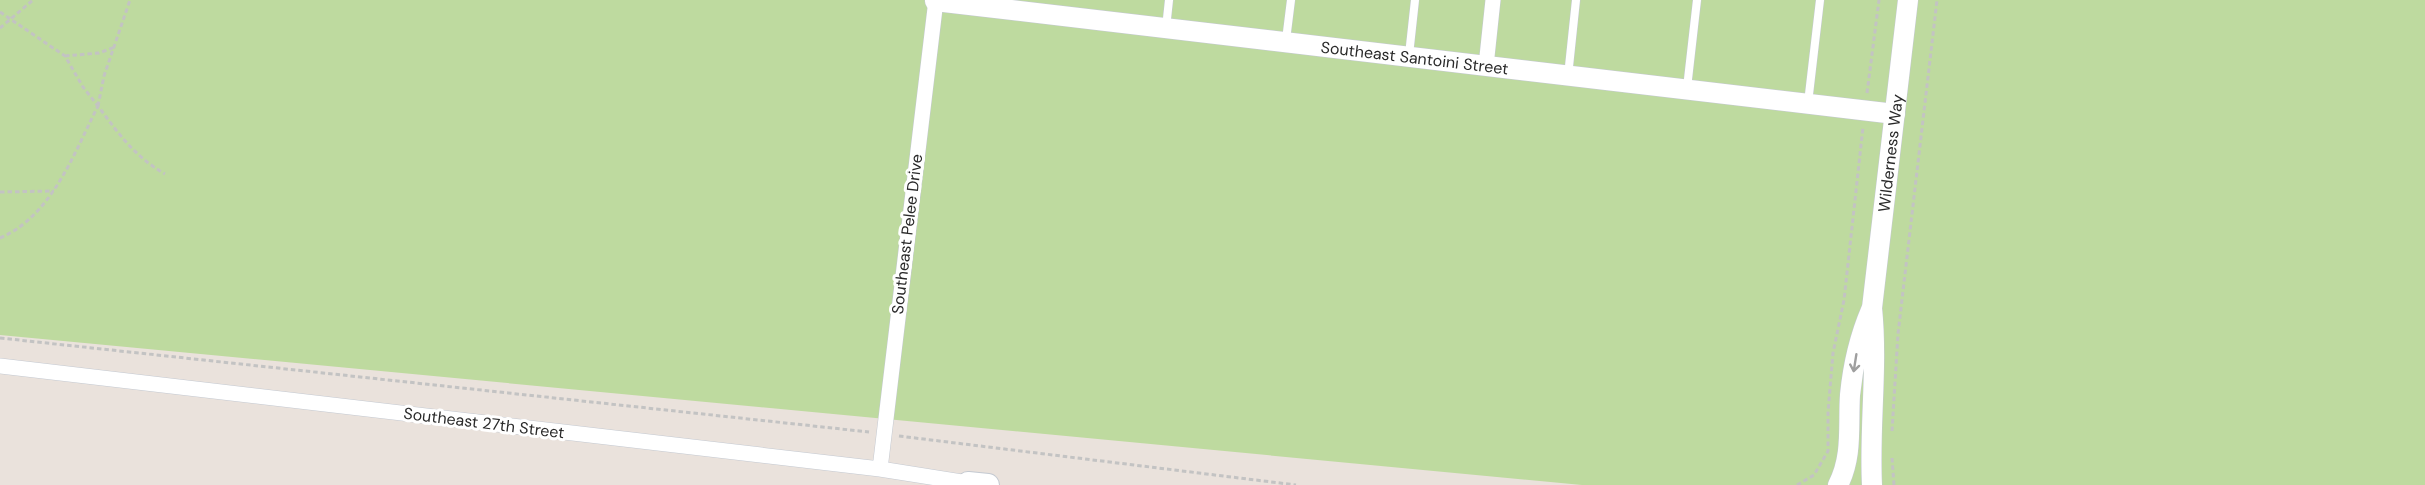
<svg xmlns="http://www.w3.org/2000/svg" width="2425" height="485" font-family="'DM Sans',sans-serif">
<style>
.green{fill:#beda9f}
.lines{fill:none;stroke-linecap:round;stroke-linejoin:round}
.service-casing{stroke:#c4c9d1;stroke-width:9}
.minor-casing{stroke:#c4c9d1;stroke-width:16}
.tertiary-casing{stroke:#c4c9d1;stroke-width:21}
.secondary-casing{stroke:#c4c9d1;stroke-width:24}
.path{stroke:#c3c3c3;stroke-width:3;stroke-dasharray:4.5 3;stroke-linecap:butt}
.service{stroke:#fff;stroke-width:8}
.minor{stroke:#fff;stroke-width:15}
.tertiary{stroke:#fff;stroke-width:20}
.secondary{stroke:#fff;stroke-width:22}
.oneway{stroke:#9f9f9f}
.labels{text-anchor:middle;dominant-baseline:central;stroke-width:6;stroke-linejoin:round;paint-order:stroke}
.street-label{font-size:16px;fill:#292929;stroke:#fff}
</style>
<rect width="100%" height="100%" fill="#eae2dc"/>
<path class="green" d="M0 0H2425V485H1582L0 335Z"/>
<g class="lines">
<defs>
<path id="service" d="M1166 28 1169 0
M1286 40 1291 0
M1409 55 1415 0
M1568 76 1576 0
M1687 88 1697 0
M1808 103 1820 0"/>
<path id="minor" d="M1486 66 1493 0
M0 366 880 469 968 483
M880 469 936 0"/>
<g id="tertiary">
<path id="s1" d="M935 1 1895 114"/>
<path d="M1838 485C1853 456 1848 426 1850 395 1853 364 1859 338 1871 310"/>
<path id="s2" d="M1872 485C1869 426 1878 367 1872 308L1908 0"/>
</g>
<path id="secondary" d="M968 483 988 485"/>
</defs>
<use href="#service" class="service-casing"/>
<use href="#minor" class="minor-casing"/>
<use href="#tertiary" class="tertiary-casing"/>
<use href="#secondary" class="secondary-casing"/>
<path class="path" d="M0 12 65 56 83 87 98 106
M0 28 33 0
M65 56 99 53 115 47
M1867 93 1879 0
M98 106 104 76 130 0
M0 192 54 191
M0 238C52 216 74 153 98 106 118 133 135 157 165 174
M0 338 869 432
M1892 431 1898 334 1937 0
M899 436 1296 485
M1892 458 1894 485
M1797 485 1814 475 1828 451V412L1833 353 1844 300 1863 127"/>
<use href="#service" class="service"/>
<use href="#minor" class="minor"/>
<use href="#tertiary" class="tertiary"/>
<use href="#secondary" class="secondary"/>
</g>
<defs><path id="oneway-shaft" d="M-6 0H5M1.5-3L5.5 0L1.5 3" fill="none" stroke-width="1.6" stroke-linecap="round" stroke-linejoin="round" transform="scale(1.5)"/></defs>
<use class="oneway" href="#oneway-shaft" transform="translate(1855 363) rotate(99)"/>
<g class="labels">
<g class="street-label">
<text stroke="none"><textPath href="#s1" startOffset="483">Southeast Santoini Street</textPath></text>
<text stroke="none"><textPath href="#s2" startOffset="333">Wilderness Way</textPath></text>
<text transform="translate(907 234) rotate(-83)">Southeast Pelee Drive</text>
<text transform="translate(484 423) rotate(7)">Southeast 27th Street</text>
</g>
</g>
</svg>
